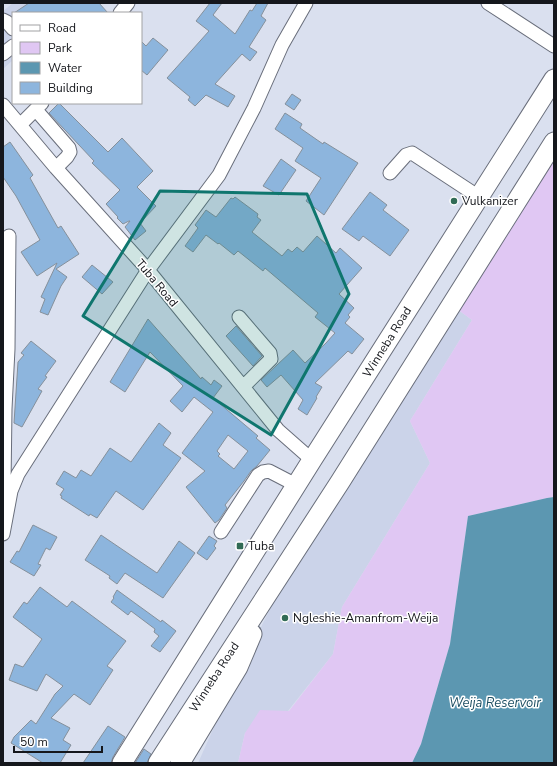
<svg xmlns="http://www.w3.org/2000/svg" width="557" height="766" font-family="'Nunito Sans',sans-serif">
<style>
.built{fill:#cbd3e9}
.green{fill:#e0c7f3}
.water{fill:#5c97b1}
.building{fill:#8db5dd;stroke:#85909b;fill-rule:evenodd}
.lines{fill:none;stroke-linecap:round;stroke-linejoin:round}
.minor-casing{stroke:#696e7b;stroke-width:15}
.highway-casing{stroke:#696e7b;stroke-width:21}
.minor{stroke:#fff;stroke-width:13}
.highway{stroke:#fff;stroke-width:19}
.marked{fill:#0f766e;fill-opacity:0.2;stroke:#0f766e;stroke-width:3;stroke-linejoin:round}
.poi-dot{fill:#316b55;stroke:#fff;stroke-width:1.5}
.labels{text-anchor:middle;dominant-baseline:central;stroke-width:3;stroke-linejoin:round;paint-order:stroke}
.poi-label{font-size:12px;fill:#15171c;stroke:#fff;text-anchor:start}
.street-label{font-size:12px;fill:#15171c;stroke:#fff}
.water-label{font-size:13px;font-style:italic;fill:#1f5064;stroke:#fff}
</style>
<rect width="100%" height="100%" fill="#dae0ef"/>
<path class="built" d="M13 3H39L47 13H13V60L3 69V11Z
M457 309 472 320 410 421 430 463 342 607 333 654 288 711 245 733 238 763H198L239 671 271 607Z"/>
<path class="green" d="M554 158V497L547 498 468 516 450 644 421 744 412 763H238L245 733 260 710 289 711 333 654 342 607 430 463 410 421 472 320 457 309Z"/>
<path class="water" d="M554 497V763H412L421 744 450 644 468 516 547 498Z"/>
<path class="building" d="M29 3H99L108 13H14Z
M210 3H222L213 15 235 34 250 10 252 11 257 3H268L261 16 266 20 249 47 257 52 250 61 242 54 215 84 235 96 228 107 206 95 195 106 188 100 190 97 167 78 209 31 196 21Z
M153 38 168 50 147 75 141 70V41L146 46Z
M292 94 301 100 294 110 285 104Z
M59 103 108 152 122 138 153 171 137 187 156 206 140 223 146 231 135 240 125 227 130 221H129L123 224 117 218 118 217 106 204 120 190 92 163 94 161 49 113Z
M285 113 302 124 300 128 323 144 324 142 358 163 324 215 306 201 321 178 295 161 303 148 275 129Z
M10 142 33 175 30 178 58 228 61 226 79 254 56 269 67 277 61 286 48 315 40 312 45 299 41 297 57 263 37 276 21 252 40 240 16 196 3 177V147Z
M281 159 296 170 279 195 263 186Z
M370 192 387 205 383 210 409 230 390 256 363 236 359 241 342 229Z
M235 197 258 214 257 217 261 220 252 232 282 256 288 249 292 252 297 247 303 252 317 236 336 253 340 248 362 268 339 294 354 308 348 315 350 317 345 323 364 339 352 354 348 351 315 383 322 387 316 397 317 398 307 415 298 409 303 400 281 375 267 387 261 380 293 350 305 363 326 343 335 333 315 317 318 313 265 268 263 271 238 251 234 255 219 243 218 244 206 235 193 252 185 246 198 228 195 225 206 210 216 217 231 198 233 199Z
M92 265 113 282 102 294 82 277Z
M148 319 201 379 202 377 211 385 214 380 222 386 213 398 258 436 256 438 270 450 257 466 251 471 244 481 225 505 227 508 219 520 215 523 186 487 205 471 182 453 213 412 194 397 182 412 170 401 183 386 150 352 125 392 110 382ZM228 435 248 451 234 469 218 456 220 454 217 451Z
M236 326 262 356 253 366 226 336Z
M31 341 56 361 45 376 47 377 38 389 42 391 22 427 14 423 18 362 24 355 21 353Z
M159 423 171 433 163 445 181 458 143 510 116 491 97 518 90 514 89 516 61 498 62 496 60 495 64 489 56 484 64 471 76 478 81 470 91 476 110 448 131 462Z
M33 525 57 537 50 550 46 548 38 564 41 565 34 576 10 562 17 551 19 552Z
M101 535 157 573 179 541 195 553 163 598 125 573 117 584 109 578 110 576 85 560Z
M209 536 217 541 214 546 216 548 207 560 197 553Z
M40 587 67 607 72 601 126 641 107 666 113 670 90 705 74 694 51 718 70 728 63 740 71 745 60 763H43L11 743 14 737 31 720 36 724 55 694 63 686 46 674 37 691 9 680 15 664 23 667 42 639 13 617 24 602 27 604Z
M117 590 161 622 162 620 176 631 160 652 151 646 159 636 154 632 155 629 131 611 128 615 111 602 114 598 113 597Z
M108 726 125 737 113 757 111 763H83Z
M144 749 151 754 147 763H135Z"/>
<g class="lines">
<defs>
<path id="minor" d="M488 3 554 46
M120 13 128 3
M3 20 7 22 13 29
M3 54 13 46
M3 105 56 168 148 270 278 430 312 460
M36 110 69 148 70 152 67 157 56 168
M20 125 42 103
M390 173 406 155 412 153 479 197
M9 236 8 349 5 409 4 485 11 491
M239 317 270 353 271 359 243 387
M221 532 258 475 263 472 269 471 296 485
M3 534 11 491 18 474 148 270 219 175 254 108 282 45 306 3"/>
<path id="highway" d="M122 763 312 460 554 79
M158 763 340 482 554 142
M180 763 238 667 252 634"/>
</defs>
<use href="#minor" class="minor-casing"/>
<use href="#highway" class="highway-casing"/>
<use href="#minor" class="minor"/>
<use href="#highway" class="highway"/>
</g>
<path class="marked" d="M160 191 307 194 349 294 271 435 83 316Z"/>
<g class="poi-dot">
<circle cx="454" cy="201" r="4"/>
<rect x="236" y="542" width="8" height="8" rx="2"/>
<circle cx="285" cy="618" r="4"/>
</g>
<g class="labels">
<g class="poi-label">
<text x="462" y="201">Vulkanizer</text>
<text x="248" y="546">Tuba</text>
<text x="293" y="618">Ngleshie-Amanfrom-Weija</text>
</g>
<g class="street-label">
<text transform="translate(157 283) rotate(50)">Tuba Road</text>
<text transform="translate(387 342) rotate(-58)">Winneba Road</text>
<text transform="translate(214 677) rotate(-57)">Winneba Road</text>
</g>
<g class="water-label">
<text x="495" y="703">Weija Reservoir</text>
</g>
</g>
<rect width="557" height="766" fill="none" stroke="#15171c" stroke-width="8"/>
<rect x="12" y="12" width="130" height="92" fill="#ffffff" stroke="#a1a2a4"/>
<rect x="20" y="25" width="20" height="6" fill="#ffffff" stroke="#a1a2a4"/>
<text x="48" y="32" font-size="12" fill="#15171c">Road</text>
<rect x="20" y="42" width="20" height="12" fill="#e0c7f3" stroke="#a1a2a4"/>
<text x="48" y="52" font-size="12" fill="#15171c">Park</text>
<rect x="20" y="62" width="20" height="12" fill="#5c97b1" stroke="#a1a2a4"/>
<text x="48" y="72" font-size="12" fill="#15171c">Water</text>
<rect x="20" y="82" width="20" height="12" fill="#8db5dd" stroke="#a1a2a4"/>
<text x="48" y="92" font-size="12" fill="#15171c">Building</text>
<path d="M14 746v6h88v-6" fill="none" stroke="#15171c" stroke-width="2"/>
<text x="20" y="746" font-size="12" fill="#15171c" stroke="#ffffff" stroke-width="3" paint-order="stroke">50 m</text>
</svg>
